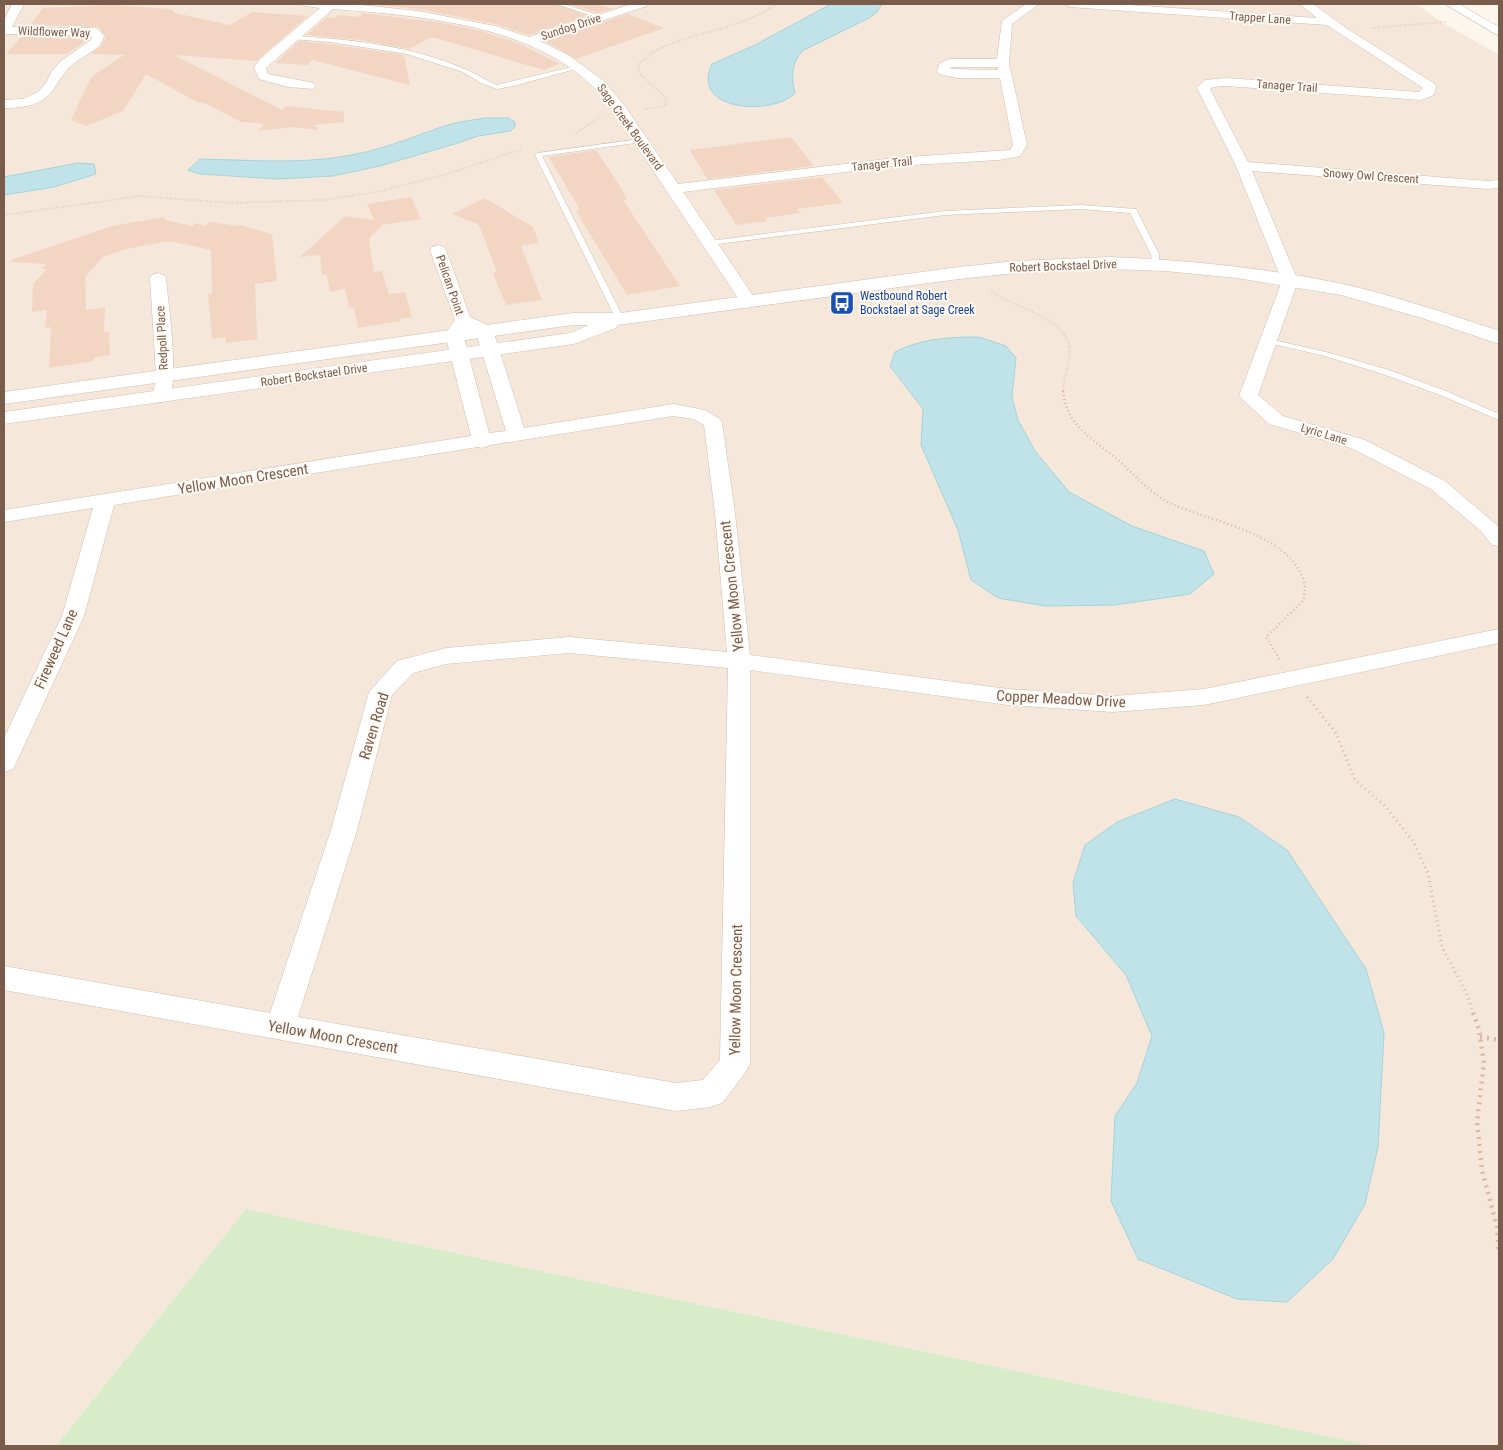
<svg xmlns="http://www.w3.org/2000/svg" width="1503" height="1450" font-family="'Roboto Condensed',sans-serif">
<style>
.residential{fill:#f5e8da}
.green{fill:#d8ecc9}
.water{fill:#bfe3e8;stroke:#a5d3da}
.building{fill:#f3d5c3}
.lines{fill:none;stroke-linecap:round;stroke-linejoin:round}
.service-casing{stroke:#d1beb0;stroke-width:1}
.minor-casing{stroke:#d1beb0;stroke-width:1}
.tertiary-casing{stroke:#d1beb0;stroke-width:1}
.path-far3{stroke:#d9b8a5;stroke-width:2;stroke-dasharray:0.5 2;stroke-linecap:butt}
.path-far2{stroke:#d9b8a5;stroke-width:2.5;stroke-dasharray:1 3;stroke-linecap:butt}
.path-far1{stroke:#d9b8a5;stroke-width:3;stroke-dasharray:1 4;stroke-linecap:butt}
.path{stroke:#d9b8a5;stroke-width:4.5;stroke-dasharray:2 5;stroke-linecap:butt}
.service{fill:#fff;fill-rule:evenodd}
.minor{fill:#fff;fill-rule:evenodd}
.tertiary{fill:#fff;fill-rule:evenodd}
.labels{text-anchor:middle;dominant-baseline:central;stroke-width:4;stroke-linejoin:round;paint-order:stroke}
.far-street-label{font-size:12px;fill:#7a5c4d;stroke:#fffaf3}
.far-transit-label{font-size:12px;fill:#164399;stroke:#fffaf3;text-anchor:start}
.street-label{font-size:15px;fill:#7a5c4d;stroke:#fffaf3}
</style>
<rect width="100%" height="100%" fill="#fdf6ec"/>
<path class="residential" d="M4 4H1416L1443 23 1499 55V1446H1373L246 1209 56 1446H4Z"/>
<path class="green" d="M246 1209 1373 1446H56Z"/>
<path class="water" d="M831 4H882L877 12 869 18 804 50C791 62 791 77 795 93 774 116 689 112 712 64L755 45Z
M485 118H508L515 122V127L510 131 478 136 458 143 380 166 333 176 278 179 200 174 188 170 200 159C252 160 304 165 356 154 389 148 419 134 451 124 462 121 474 120 485 118Z
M78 163 94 164 96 174 54 187 4 195V177Z
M963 337H979L1006 346 1016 358 1012 397 1018 420 1035 451 1069 492 1132 526 1204 551 1214 574 1190 594 1115 605 1046 606 998 598 971 580 958 530 921 445 923 409 890 366 895 352C919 340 936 339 963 337Z
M1175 799 1239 817 1287 850 1366 969 1384 1033 1378 1147 1365 1204 1333 1259 1287 1302 1237 1299 1138 1259 1111 1201 1115 1116 1137 1083 1152 1036 1126 975 1076 916 1073 883 1085 845 1117 822Z"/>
<path class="building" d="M367 4H554L588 16 529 35 495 24 418 9Z
M569 4H598L612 9 598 13Z
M112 5 172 9 175 13 230 25 252 12 308 16 256 61 174 55 282 110 286 106 344 112V122L313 125 318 128 317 130 294 127 257 131 265 124 241 122 207 104 197 102 146 74 123 111 86 126 71 120 91 77 124 55 91 54 101 46 106 37 98 27 30 25 43 8Z
M361 13 444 23 481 31 518 43 560 64 544 70 432 37 409 49 360 40 306 35 327 17 335 18 338 15 361 17Z
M628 14 664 28 576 59 545 41Z
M22 36 82 37 90 38 67 54H6Z
M299 41 330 44 404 55 410 85 312 60 307 65 275 63Z
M791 137 814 166 707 179 690 150Z
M596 150 621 188 627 199 623 200 631 212 680 286 627 295 576 211 580 210 549 157Z
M822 177 843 203 797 209 800 213 765 218 767 221 736 225 714 190Z
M411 197 421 219 382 225 369 238 374 272 382 271 389 294 405 292 412 317 400 319V321L358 328 354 307 349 308 345 289 330 292 327 275H322L320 255 300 257 345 216 374 220 367 204Z
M485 198 533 227 539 243 521 246 542 300 506 305 493 273 497 272 479 225 452 214Z
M164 217 165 220 192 226 196 223 205 226 210 222 238 226 240 225 272 234 277 281 255 284 257 339 226 343V337L212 339 208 294 212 293 211 250 170 241 126 249 103 257 85 277 86 310 105 307 104 332 109 331 110 355 93 358 94 361 49 368 51 327 45 328 47 310 32 312 33 284 47 269H41L46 264 11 262V260L112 226Z"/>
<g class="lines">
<defs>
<path id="service" d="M556 4H564L604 17 599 18Z
M293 36C351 39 413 46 467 70 477 74 486 81 497 85L580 65 583 67 513 86 497 89 481 83 463 72 407 54 330 42 291 39Z
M640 139 642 140V142L542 156 624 319 620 321 616 319 535 155 538 153Z
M1081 205 1136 209 1159 254V267L1152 265 1151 254 1130 213 1081 209 945 215 710 245 706 243 710 241 945 211Z
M1265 338 1330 353 1389 370 1446 391 1499 414V420L1440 395 1383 374 1325 356 1265 342Z"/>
<path id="minor" d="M12 4H24L12 27 94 28 98 29 104 36C102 50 81 56 71 66 59 76 56 92 41 101 30 107 17 108 4 108V100L23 99 38 92 46 83 52 71 61 61 91 40 92 37 82 35 4 34V20Z
M303 4H352L418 11 495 26 529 37 632 4H649L647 6 540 41 568 55 604 81 624 105 678 184 894 158 1010 150 1013 145 1000 78H957L939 74 937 71 940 63 950 59H997L1002 21 1026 4H1039L1012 24 1009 63 1027 145 1020 156 999 160 894 166 683 192 756 300 754 304H742L608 103C547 25 424 16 333 9L266 68 268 74 314 83 315 86 314 89 288 87 259 79 254 68 260 59 320 8 305 6ZM952 67H998V70L950 69Z
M1064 4H1116L1317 18 1300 4H1313L1346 28 1435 84 1436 87 1434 95 1421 100 1226 86 1213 87 1210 89 1248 162 1488 181 1499 180V188L1488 189 1252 171 1298 281 1258 395 1283 416 1365 440 1445 481 1499 527V546L1492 545 1481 531 1431 489 1351 448 1269 424 1239 396 1282 281 1236 166 1197 88 1205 80 1226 78 1419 92 1423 88 1327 25 1070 7Z
M1445 4H1459L1499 27V36Z
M438 245 444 247 446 250 470 317 490 326 493 330 524 428 673 404 705 410 720 419 722 423 735 513 750 655 1008 689 1113 696 1204 689 1499 629V643L1204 705 1113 712 1008 705 750 670V1064L745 1073 722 1103 711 1107 676 1111 4 990V966L270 1013 331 830 369 692 397 661 446 648 569 637 727 652 715 513 704 425 693 419 673 416 490 445 482 448 478 447 114 505 84 616 16 763 13 769 4 772V738L62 616 93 508 4 522V510L471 436 445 334 455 320 430 250 432 247ZM466 328 476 333 506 431 489 433 463 334ZM569 653 728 668 720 1060 703 1080 676 1083 298 1017 357 830 392 695 413 673 446 664Z
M158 273 164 275 166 278C168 302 180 384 168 401L162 402 156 401 153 397 156 374 150 278 152 275Z"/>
<path id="tertiary" d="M1110 257C1188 260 1266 268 1343 284 1396 296 1448 314 1499 331V344L1422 318 1341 295 1237 278 1165 271 1110 269 1016 273 959 279 618 325 616 328 574 344 4 424V412L570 333 589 325H573L4 404V392L573 313H620L959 267 1016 261Z"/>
</defs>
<use href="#service" class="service-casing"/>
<use href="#minor" class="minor-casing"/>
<use href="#tertiary" class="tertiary-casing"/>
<path class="path-far3" d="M1373 28 1446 22
M645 109 666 106V98L640 74 638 64C645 59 652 52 661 48 700 30 738 30 777 4
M576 133 601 116
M4 215 141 196 230 203 324 200 382 191 447 174 522 149
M990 290C1012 308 1069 317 1070 351 1070 365 1063 378 1063 393"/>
<path class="path-far2" d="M1063 391C1065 421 1088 436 1109 453 1131 469 1146 491 1170 503 1212 523 1288 532 1304 581 1306 587 1304 594 1304 600L1266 637 1280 660"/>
<path class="path-far1" d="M1307 697 1336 733 1355 780 1384 805 1413 841 1428 873 1442 947 1466 992 1474 1014"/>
<path class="path" d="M1473 1013 1479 1029 1484 1063 1477 1122 1482 1171 1497 1226 1499 1254
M1480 1037 1499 1040"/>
<use href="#service" class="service"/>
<use href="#minor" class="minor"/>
<use href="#tertiary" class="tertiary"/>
</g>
<defs>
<symbol id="bus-square" viewBox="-11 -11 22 22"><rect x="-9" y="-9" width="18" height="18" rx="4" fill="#1a4fb4" stroke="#fffaf3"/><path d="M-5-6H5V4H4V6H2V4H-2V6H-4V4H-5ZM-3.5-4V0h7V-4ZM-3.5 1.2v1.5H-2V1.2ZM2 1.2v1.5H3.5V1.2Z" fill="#fff"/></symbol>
</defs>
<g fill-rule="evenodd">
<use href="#bus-square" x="828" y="289" width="28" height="28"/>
</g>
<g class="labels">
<g class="far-street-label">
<text transform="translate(1260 18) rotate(4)">Trapper Lane</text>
<text transform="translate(571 27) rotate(-18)">Sundog Drive</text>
<text transform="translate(54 32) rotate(2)">Wildflower Way</text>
<text transform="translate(1287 86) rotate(4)">Tanager Trail</text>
<text transform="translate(630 127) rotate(54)">Sage Creek Boulevard</text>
<text transform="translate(882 164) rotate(-6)">Tanager Trail</text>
<text transform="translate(1371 176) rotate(4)">Snowy Owl Crescent</text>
<text transform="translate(1063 266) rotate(-2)">Robert Bockstael Drive</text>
<text transform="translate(450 285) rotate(71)">Pelican Point</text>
<text transform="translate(162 338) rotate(-93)">Redpoll Place</text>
<text transform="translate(314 375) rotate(-8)">Robert Bockstael Drive</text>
<text transform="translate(1324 434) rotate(17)">Lyric Lane</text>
</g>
<g class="far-transit-label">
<text x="860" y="296">Westbound Robert<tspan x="860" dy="14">Bockstael at Sage Creek</tspan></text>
</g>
<g class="street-label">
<text transform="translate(243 479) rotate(-9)">Yellow Moon Crescent</text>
<text transform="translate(732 586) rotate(-96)">Yellow Moon Crescent</text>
<text transform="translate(56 649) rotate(-66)">Fireweed Lane</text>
<text transform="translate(1061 699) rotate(3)">Copper Meadow Drive</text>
<text transform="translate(374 726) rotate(-73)">Raven Road</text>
<text transform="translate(736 990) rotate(-89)">Yellow Moon Crescent</text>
<text transform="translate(333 1037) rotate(10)">Yellow Moon Crescent</text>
</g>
</g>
<rect width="1503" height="1450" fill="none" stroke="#7a5c4d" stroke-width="10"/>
</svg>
